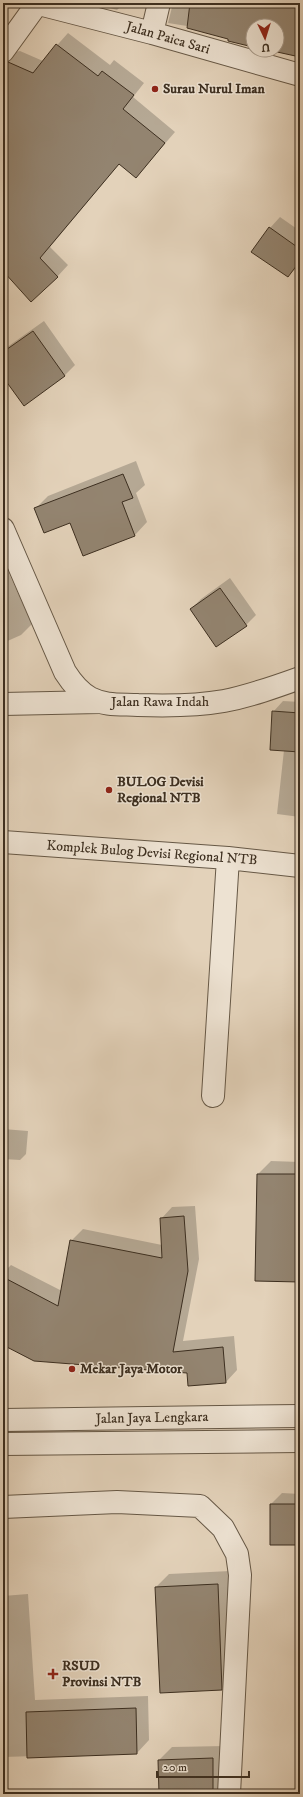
<svg xmlns="http://www.w3.org/2000/svg" width="303" height="1797" font-family="'IM FELL DW Pica',serif">
<style>
.shadow{fill:#0003}
.building{fill:#938470;stroke:#3d2f20}
.lines{fill:none;stroke-linecap:round;stroke-linejoin:round}
.minor-casing{stroke:#665846;stroke-width:24}
.minor{stroke:#ede2d2;stroke-width:22}
.poi-dot{fill:#8f2418;stroke:#ede2d2;stroke-width:1.5}
.labels{text-anchor:middle;dominant-baseline:central;stroke-width:3;stroke-linejoin:round;paint-order:stroke}
.street-label{font-size:14px;fill:#3d2f20;stroke:#ede2d2}
.poi-label{font-size:14px;font-weight:bold;fill:#3d2f20;stroke:#ede2d2;text-anchor:start}
</style>
<rect width="100%" height="100%" fill="#e3d2ba"/>
<filter id="stains"><feTurbulence type="fractalNoise" baseFrequency=".005" numOctaves="4"/><feColorMatrix values="0 0 0 0 .2 0 0 0 0 .09 0 0 0 0 .02 0 0 0 .5 -.17"/></filter>
<radialGradient id="worn" r=".72"><stop offset=".6" stop-color="#630" stop-opacity="0"/><stop offset="1" stop-color="#630" stop-opacity=".3"/></radialGradient>
<path class="shadow" d="M95 3H124L117 10 94 4Z
M173 3H300V55L277 50V26H253V46L231 33 168 23Z
M68 33 110 65 114 60 144 83 133 97 175 132 136 177 120 163 50 247 68 265 57 277 3 270V65L15 52 20 51 43 61Z
M280 217 300 231V264L288 276 270 228Z
M44 321 75 365 65 375 3 376V350Z
M136 461 145 485 136 493 147 522 135 535 84 555 71 521 35 509 48 496Z
M6 567 32 624 21 635 3 643V569Z
M230 578 256 615 246 625 191 609 201 599Z
M283 701 300 702V817L277 814 284 750 273 712Z
M3 1129 28 1131 26 1154 20 1160 3 1159Z
M271 1161 300 1162V1281L258 1174Z
M195 1206 199 1259 183 1341 234 1336 237 1370 226 1382 189 1385 188 1372 3 1344V1273L11 1265 62 1291 71 1241 83 1229 162 1245 161 1219 172 1207Z
M282 1493 300 1494V1544L271 1504Z
M230 1571 234 1676 221 1689 156 1587 169 1574Z
M28 1594 35 1700 148 1696 149 1740 137 1753 3 1757V1596Z
M225 1746 226 1794H160L159 1760 172 1747Z"/>
<path class="building" d="M190 3H300V57L268 50H277V26H253V47L228 41V39L187 28Z
M56 44 98 76 102 71 134 95 123 109 165 143 136 178 119 164 40 258 58 277 31 302 3 271V63L8 62 33 73Z
M269 227 300 249V261L288 277 251 252Z
M33 331 65 376 24 406 3 377V352Z
M123 474 133 498 122 502 135 536 83 556 70 523 44 533 34 508Z
M220 588 247 626 216 647 190 609Z
M272 711 300 713V752L270 750Z
M257 1174H300V1282L255 1281Z
M184 1216 188 1271 173 1352 223 1347 226 1383 188 1386 187 1373 34 1361 3 1345V1277L58 1306 70 1240 162 1258 160 1218Z
M270 1504H300V1545H270Z
M218 1584 222 1690 160 1693 155 1587Z
M136 1708 137 1754 27 1758 26 1712Z
M213 1758V1794H159L158 1760Z"/>
<g class="lines">
<defs>
<path id="minor" d="M35 3 152 33 300 75
M152 33 159 3
M3 51 37 4
M3 529 65 672C72 683 79 692 90 698 105 706 122 704 138 705 167 706 196 706 224 701 250 696 275 687 300 678
M3 704 99 702
M3 842 228 858 300 866
M213 1096 228 858
M3 1420 300 1416
M3 1444 300 1441
M3 1507 117 1502 200 1506 223 1528 237 1554 240 1575 229 1794"/>
</defs>
<use href="#minor" class="minor-casing"/>
<use href="#minor" class="minor"/>
</g>
<g class="poi-dot">
<circle cx="155" cy="89" r="4"/>
<circle cx="109" cy="790" r="4"/>
<circle cx="72" cy="1369" r="4"/>
<path d="M51 1668h4v4h4v4h-4v4h-4v-4h-4v-4h4z"/>
</g>
<g class="labels">
<g class="street-label">
<text transform="translate(168 38) rotate(16)">Jalan Paica Sari</text>
<text x="160" y="702">Jalan Rawa Indah</text>
<text transform="translate(152 853) rotate(4)">Komplek Bulog Devisi Regional NTB</text>
<text transform="translate(152 1418) rotate(-1)">Jalan Jaya Lengkara</text>
</g>
<g class="poi-label">
<text x="163" y="89">Surau Nurul Iman</text>
<text x="117" y="782">BULOG Devisi<tspan x="117" dy="16">Regional NTB</tspan></text>
<text x="80" y="1369">Mekar Jaya Motor</text>
<text x="62" y="1666">RSUD<tspan x="62" dy="16">Provinsi NTB</tspan></text>
</g>
</g>
<rect width="303" height="1797" fill="none" stroke="#e3d2ba" stroke-width="16"/>
<rect x="4" y="4" width="295" height="1789" fill="none" stroke="#3d2f20" stroke-width="2"/>
<rect x="8" y="8" width="287" height="1781" fill="none" stroke="#3d2f20"/>
<g transform="translate(265 38) rotate(176)"><circle r="19" fill="#ede2d2" stroke="#a79a8b"/>
<path d="M0-3L7 15L0 10L-7 15Z" fill="#8f2418"/>
<text y="-6" font-size="11" font-weight="bold" text-anchor="middle" fill="#3d2f20">U</text>
</g>
<path d="M157 1771v6h92v-6" fill="none" stroke="#3d2f20" stroke-width="2"/>
<text x="163" y="1771" font-size="12" fill="#3d2f20" stroke="#ede2d2" stroke-width="3" paint-order="stroke">20 m</text>
<rect width="100%" height="100%" filter="url(#stains)"/>
<rect width="100%" height="100%" fill="url(#worn)"/>
</svg>
